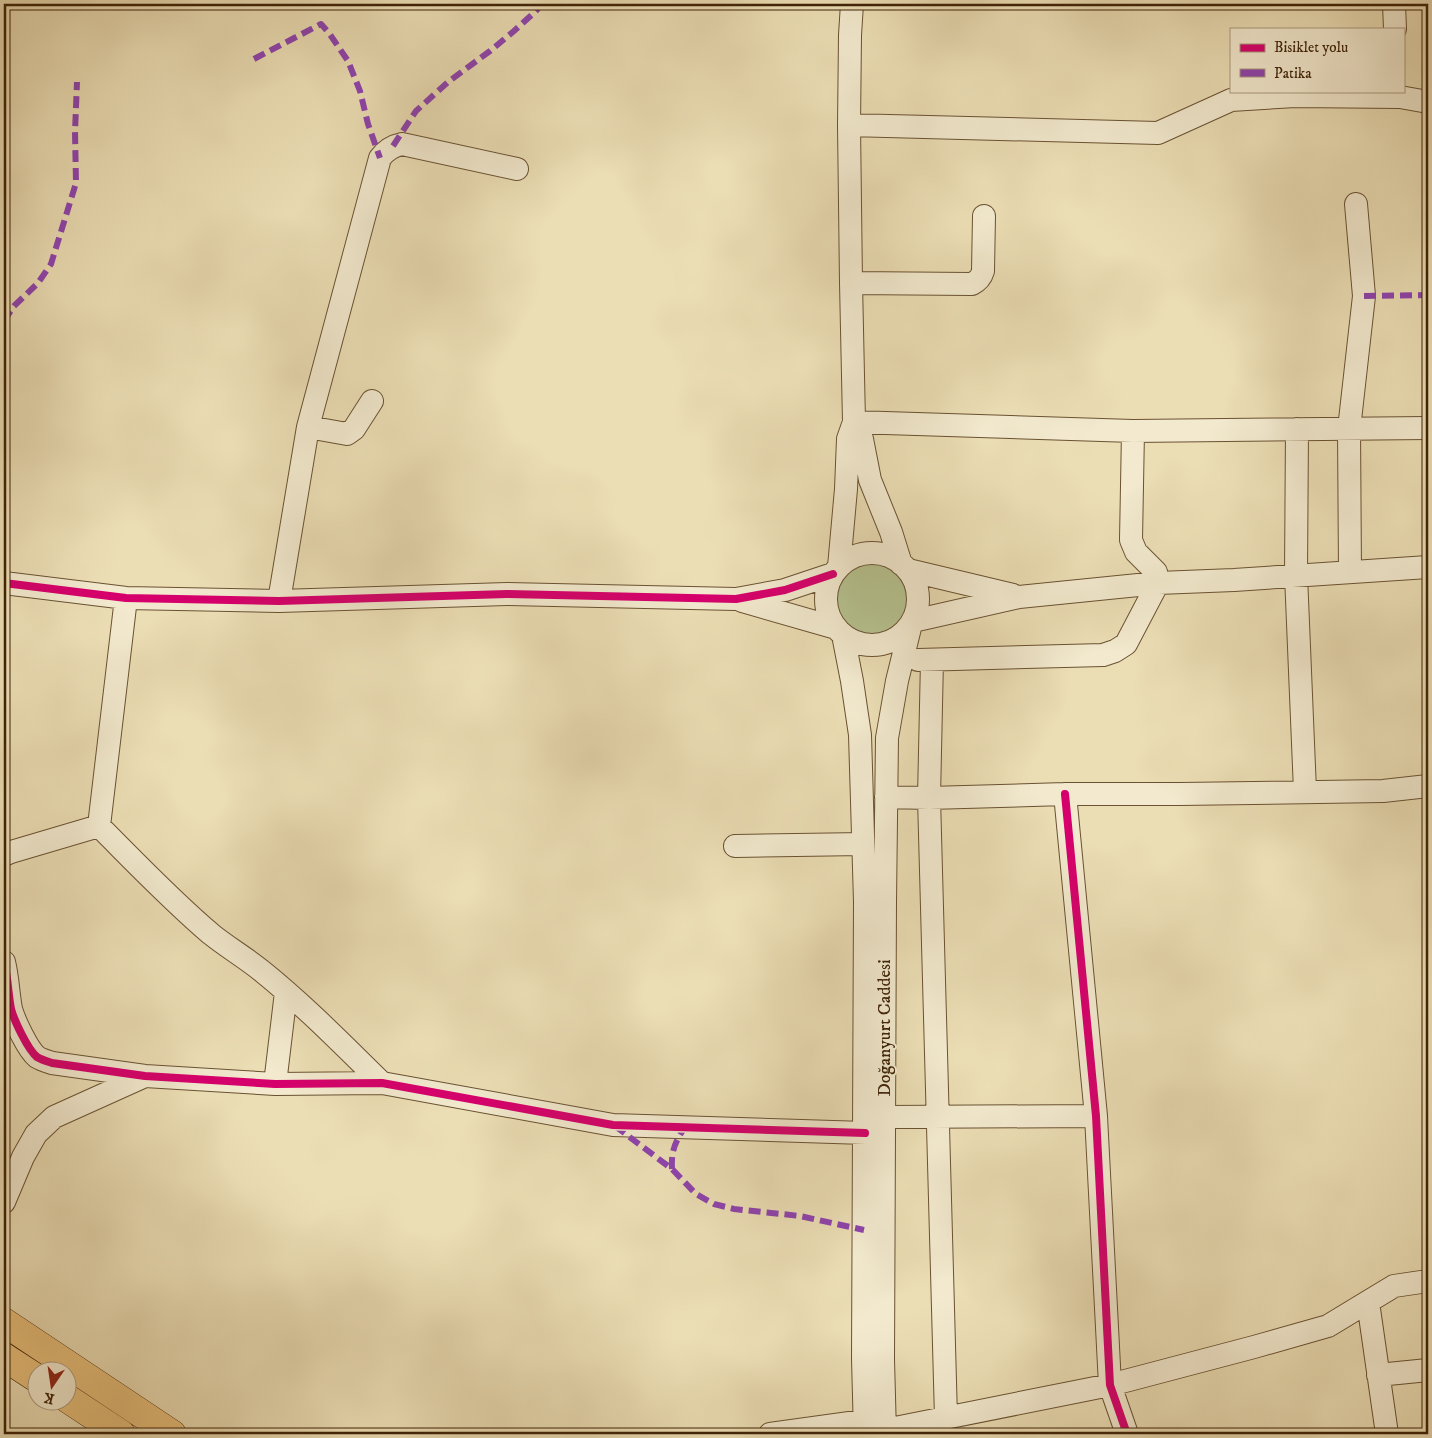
<svg xmlns="http://www.w3.org/2000/svg" width="1432" height="1438" font-family="'IM FELL DW Pica',serif">
<style>
.green{fill:#b5c28f;stroke:#7a724b}
.lines{fill:none;stroke-linecap:round;stroke-linejoin:round}
.minor-casing{stroke:#6a5232;stroke-width:24}
.major-casing{stroke:#3f2307;stroke-width:29}
.minor{stroke:#f2e9ce;stroke-width:22}
.major{stroke:#e6be7a;stroke-width:28}
.quiet{stroke:#8e44ad;stroke-width:6;stroke-dasharray:12 6;stroke-linecap:butt}
.cycleway-casing{stroke:#f2e9ce;stroke-width:11}
.cycleway{stroke:#d6006c;stroke-width:8}
.labels{text-anchor:middle;dominant-baseline:central;stroke-width:4;stroke-linejoin:round;paint-order:stroke}
.street-label{font-size:18px;fill:#3f2307;stroke:#f2e9ce}
</style>
<rect width="100%" height="100%" fill="#ebddb4"/>
<filter id="stains"><feTurbulence type="fractalNoise" baseFrequency=".004" numOctaves="4"/><feColorMatrix values="0 0 0 0 .2 0 0 0 0 .09 0 0 0 0 .02 0 0 0 .5 -.17"/></filter>
<radialGradient id="worn" r=".72"><stop offset=".6" stop-color="#630" stop-opacity="0"/><stop offset="1" stop-color="#630" stop-opacity=".3"/></radialGradient>
<path class="green" d="M834 599a38 38 0 1 1 76 0a38 38 0 1 1-76 0Z"/>
<g class="lines">
<defs>
<path id="minor" d="M1394 4 1395 29
M849 125 1158 133 1231 100 1295 96 1400 97 1428 102
M851 283 972 284C978 281 981 278 983 271L984 216
M854 422 1133 431 1428 428
M854 422 862 439 870 480 891 532 901 564
M308 427 347 434 354 429 372 401
M1297 429 1296 575 1305 791
M826 599a46 46 0 1 1 92 0a46 46 0 1 1-92 0Z
M839 567 846 489 848 439 854 422 851 283 849 125 850 35 852 4
M908 570 1013 595
M1350 572 1349 429 1364 296 1356 204
M4 583 126 598 279 601 507 594 736 599 785 590 833 574
M279 601 308 427 380 158C386 150 392 146 402 144L517 169
M742 601 836 628
M913 621 1019 597 1158 583 1234 580 1428 567
M843 635 852 681 860 735 865 902 863 1359 865 1434
M918 660 1103 655 1115 651 1126 644 1158 583 1156 572 1136 552 1131 540 1133 431
M932 660 929 798 946 1418
M1065 794 1096 1116 1110 1385 1127 1434
M886 797 929 798 1065 794H1180L1383 791 1428 786
M99 826C135 862 171 900 211 934 227 947 246 958 263 972 305 1006 343 1045 382 1083
M99 826 126 598
M735 846 863 844
M4 855 11 852 99 826
M4 962C8 978 8 993 11 1009 14 1020 28 1050 37 1057 42 1060 46 1061 52 1063L145 1076 275 1084 382 1083 613 1125 865 1133
M275 1084 286 992
M885 1117 1096 1116
M4 1202 23 1157 36 1134 54 1117 145 1076
M1368 1302 1387 1434
M1378 1375 1428 1370
M885 1430 1110 1385 1254 1347 1328 1326 1394 1286 1428 1281
M770 1434 864 1421
M885 1434 883 1359 885 902 887 738 897 681 911 624"/>
<path id="major" d="M4 1322 172 1434
M4 1357 38 1379
M68 1399 121 1434"/>
</defs>
<use href="#minor" class="minor-casing"/>
<use href="#major" class="major-casing"/>
<use href="#minor" class="minor"/>
<use href="#major" class="major"/>
<path class="quiet" d="M254 59 321 24 329 33 348 61 360 91 368 124 380 158
M393 146 416 111 448 82 490 51 514 31 537 10 540 4
M1364 296 1428 295
M4 321 14 306 38 283 51 264 76 183 75 132 77 82
M615 1126 672 1169 696 1194 714 1204 734 1209 800 1216 864 1230
M672 1169C671 1151 675 1142 685 1127"/>
<defs>
<path id="cycleway" d="M4 583 126 598 279 601 507 594 736 599 785 590 833 574
M1065 794 1096 1116 1110 1385 1127 1434
M4 962C8 978 8 993 11 1009 14 1020 28 1050 37 1057 42 1060 46 1061 52 1063L145 1076 275 1084 382 1083 613 1125 865 1133"/>
</defs>
<use href="#cycleway" class="cycleway-casing"/>
<use href="#cycleway" class="cycleway"/>
</g>
<g class="labels">
<g class="street-label">
<text transform="translate(885 1028) rotate(-90)">Doğanyurt Caddesi</text>
</g>
</g>
<rect width="1432" height="1438" fill="none" stroke="#ebddb4" stroke-width="20"/>
<rect x="5" y="5" width="1422" height="1428" fill="none" stroke="#3f2307" stroke-width="2.5"/>
<rect x="10" y="10" width="1412" height="1418" fill="none" stroke="#3f2307"/>
<rect x="1230" y="28" width="175" height="65" fill="#f2e9ce" stroke="#aa9a7e"/>
<rect x="1240" y="44" width="25" height="8" fill="#d6006c" stroke="#aa9a7e"/>
<text x="1274" y="52" font-size="15" fill="#3f2307">Bisiklet yolu</text>
<rect x="1240" y="69" width="25" height="8" fill="#8e44ad" stroke="#aa9a7e"/>
<text x="1274" y="78" font-size="15" fill="#3f2307">Patika</text>
<g transform="translate(52 1386) rotate(193)"><circle r="24" fill="#f2e9ce" stroke="#aa9a7e"/>
<path d="M0-4L9 19L0 12L-9 19Z" fill="#8f2418"/>
<text y="-8" font-size="14" font-weight="bold" text-anchor="middle" fill="#3f2307">K</text>
</g>
<rect width="100%" height="100%" filter="url(#stains)"/>
<rect width="100%" height="100%" fill="url(#worn)"/>
</svg>
